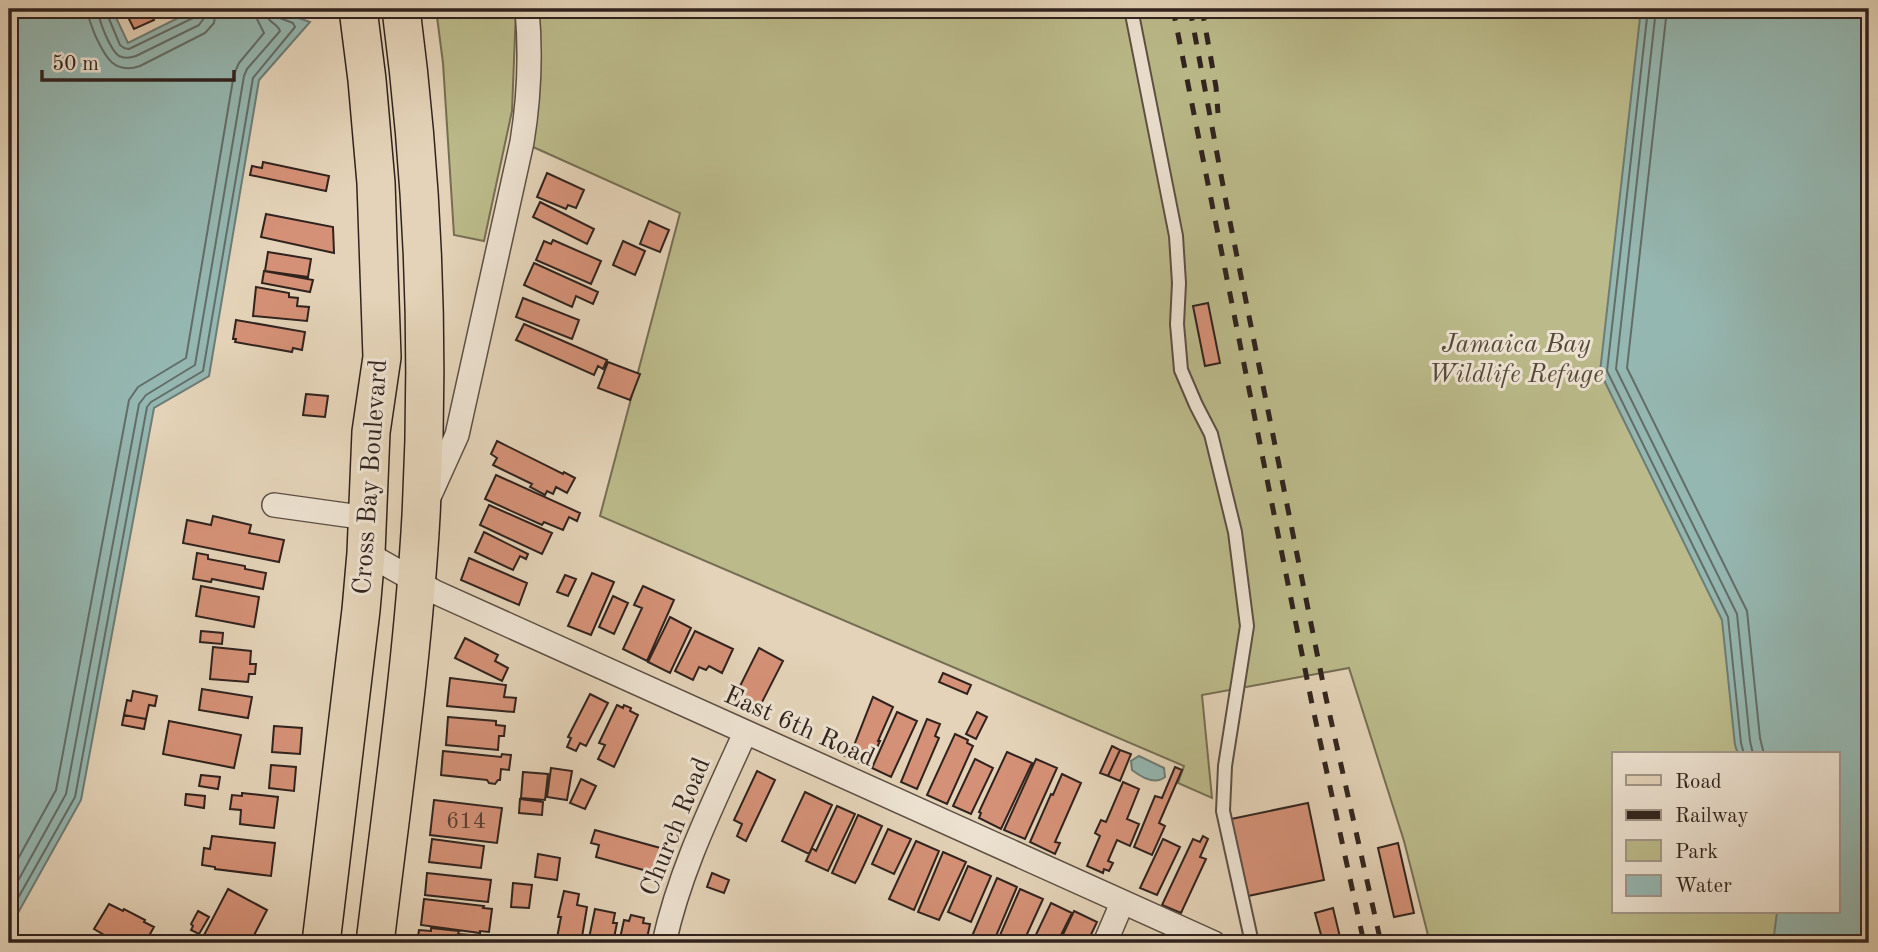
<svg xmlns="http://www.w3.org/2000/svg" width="1878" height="952" font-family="'Old Standard TT',serif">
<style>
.green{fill:#bbba8a;stroke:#766e54;stroke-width:2;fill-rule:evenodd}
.water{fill:#95b7b1;stroke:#6d7c76;stroke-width:2}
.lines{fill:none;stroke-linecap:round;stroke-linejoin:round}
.shore{stroke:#626d68;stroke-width:2}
.building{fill:#d59177;stroke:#30231e;stroke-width:2}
.lane-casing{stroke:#5d4f44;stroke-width:16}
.street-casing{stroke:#5d4f44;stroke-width:26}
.primary-casing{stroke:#30231e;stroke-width:40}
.lane{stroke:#ede2d1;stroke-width:12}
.street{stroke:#ede2d1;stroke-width:23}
.primary{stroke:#e4d3b8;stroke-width:37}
.rail{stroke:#30231e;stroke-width:5;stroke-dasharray:12 12;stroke-linecap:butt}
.labels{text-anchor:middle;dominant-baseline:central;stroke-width:6;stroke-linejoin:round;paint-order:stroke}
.number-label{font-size:23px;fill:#593e34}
.park-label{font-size:26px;font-style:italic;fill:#534939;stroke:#ede2d1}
.street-label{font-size:26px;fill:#30231e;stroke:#ede2d1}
</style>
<rect width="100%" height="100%" fill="#e4d3b8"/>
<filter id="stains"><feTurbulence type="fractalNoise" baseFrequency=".00286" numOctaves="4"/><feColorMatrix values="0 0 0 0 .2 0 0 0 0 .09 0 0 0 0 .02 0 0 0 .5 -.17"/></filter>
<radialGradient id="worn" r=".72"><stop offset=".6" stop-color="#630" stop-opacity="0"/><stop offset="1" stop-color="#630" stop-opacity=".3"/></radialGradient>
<path class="green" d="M436 9H516L512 111 484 241 454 235 443 63Z
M527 9H1869V943H1430L1404 841 1349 668 1202 695 1212 798 1178 783 1184 766 600 516 680 213 522 142ZM1614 754H1838V912H1614Z"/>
<path class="water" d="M9 9H112L128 43 196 9H273L310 22 259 80 209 376 154 408 81 800 9 929Z
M1641 9H1869V943H1773L1777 912H1838V754H1738L1735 745 1722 620 1600 372Z
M1139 756 1164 768 1165 777C1155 785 1141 777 1132 770L1131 761Z"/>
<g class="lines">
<path class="shore" d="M87 9C88 19 92 26 95 35 105 56 113 75 140 66L205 33 214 23 216 9
M98 9C98 19 110 50 119 56 125 59 130 58 136 56L199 25 204 18 206 9
M107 9V14L120 45 124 48 129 49 193 18 196 14 197 9
M1648 9 1607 371 1728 617 1741 743 1744 754
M1656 9 1616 369 1737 614 1750 741 1753 754
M1667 9 1627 368 1747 611 1760 738 1764 754
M9 875 56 790 129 400 138 387 186 358 234 74 239 63 264 33 257 19 256 9
M9 897 66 794 139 404 146 395 195 365 244 76 247 69 280 31C277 22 266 24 266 9
M9 914 75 797 147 407 151 402 203 371 253 78 295 27 293 23 277 17 275 9"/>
</g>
<path class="building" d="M124 9H149L154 20 134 29Z
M263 162 329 176 326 191 250 175 252 166 262 168Z
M547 173 584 190 576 208 568 205 566 209 537 197Z
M540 202 594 229 587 244 533 217Z
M266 214 333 227 334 253 261 237Z
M649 221 669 230 660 252 640 244Z
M553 240 601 261 591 284 536 260 544 241 551 244Z
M623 241 645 251 635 275 613 265Z
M268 252 311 259 308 277 265 271Z
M534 263 598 292 593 304 576 296 572 307 524 285Z
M264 271 313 280 310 292 262 283Z
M256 287 289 293V297L298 298 297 306 309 307 307 321 253 316Z
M523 298 579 320 572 339 516 317Z
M1208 303 1220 363 1205 366 1193 306Z
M236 320 305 332 302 350 293 348 292 352 235 342 236 339H233Z
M524 324 607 360 603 369 598 366 594 375 516 340Z
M608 362 640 374 630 400 598 388Z
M306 394 328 396 325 417 303 415Z
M497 441 563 474 564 472 575 478 567 493 556 487 553 494 547 491 545 495 530 487 532 484 493 465 497 458 491 454Z
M496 475 580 513 577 521 569 517 563 530 544 522 542 525 485 499Z
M489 505 552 533 542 554 480 525Z
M213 516 251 525 249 533 284 540 279 562 183 543 187 520 211 525Z
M484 532 528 554 526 559 520 556 513 570 475 552Z
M197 553 208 555V559L245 566V569L266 573 263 589 212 579 211 582 193 579Z
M469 558 527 583 519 605 461 580Z
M592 573 614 582 591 635 568 626Z
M565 575 576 579 568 596 557 592Z
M201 586 259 597 254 627 196 616Z
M643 586 674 600 647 661 623 649 642 608 634 605Z
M613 596 628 603 614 634 599 627Z
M670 617 691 628 670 673 648 662Z
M201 631 223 633 222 644 200 642Z
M695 631 733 649 722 673 709 666 706 670 699 667 693 680 675 671Z
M465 638 498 655 495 661 508 668 502 681 455 658Z
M213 647 251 651 250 664H256L255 674H249L248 682 210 679Z
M759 648 783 661 758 710 734 698Z
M943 673 971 685 967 694 939 682Z
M450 678 506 685 504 697 516 698 514 712 447 706Z
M202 689 252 697 248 718 199 710Z
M133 691 157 696 155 706 149 705 146 719 124 715 127 700 131 701Z
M590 694 608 703 586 746 580 743 576 751 567 747 571 738 568 737Z
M873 697 893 707 878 741H880L868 767 841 754 845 744 853 748Z
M617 705 623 708 624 705 631 708 630 711 638 715 614 767 598 759 605 745 599 743Z
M897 712 917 721 891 777 872 768Z
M977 712 987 717 976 739 966 734Z
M124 715 146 719 144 729 122 725Z
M448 717 496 721V725L505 726 504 736H499L498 750 446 745Z
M927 719 940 724 935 736 939 738 917 789 901 782Z
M169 721 241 735 234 768 163 754Z
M274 726 302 728 300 754 272 752Z
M955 734 968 740 967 743 973 746 947 804 927 795Z
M1112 746 1120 750 1108 776 1100 773Z
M1120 750 1131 754 1120 781 1108 776Z
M443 751 501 757 502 754 511 755 509 770 501 769 500 780H498L495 784 489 783 487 780 441 775Z
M1007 752 1032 763 1001 829 979 818 981 813 979 812Z
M975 759 993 768 971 814 953 806Z
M1036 759 1057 768 1025 839 1004 830Z
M271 765 296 767 294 791 269 788Z
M1175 767 1182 770 1159 823 1165 826 1152 855 1134 847 1155 796 1162 798Z
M551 768 572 771 567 800 547 797Z
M757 771 775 780 746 841 737 836 742 824 734 820Z
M523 772 548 774 545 800 521 798Z
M1062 774 1081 783 1055 842 1060 843 1055 854 1030 842 1051 794 1053 795Z
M201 775 220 777 218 789 199 786Z
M581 779 596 786 585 809 570 803Z
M1123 782 1139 789 1127 819 1139 824 1130 846 1117 840 1108 861 1113 863 1109 871 1104 869 1103 873 1087 866 1100 836 1095 833 1101 820 1106 822Z
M805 792 832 805 809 854 782 841Z
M242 793 278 797 274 828 240 824 241 810 230 809 232 795 242 796Z
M186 794 205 796 204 808 185 805Z
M520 799 543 802 542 815 519 813Z
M434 800 502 808 497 843 430 835Z
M1308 803 1324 880 1248 896 1231 819Z
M837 806 855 814 828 871 806 861 812 848 816 851Z
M858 815 882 826 858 878 855 883 832 873Z
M888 829 911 839 894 874 872 864Z
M595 830 664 849 668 853 662 872 658 874 596 857 599 845 591 843Z
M212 836 275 843 271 876 215 869V867L202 865 204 848 210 849Z
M1203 836 1208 839 1200 857 1206 859 1181 913 1162 905 1193 839 1200 842Z
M432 839 484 846 481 868 429 862Z
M1163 839 1180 847 1157 895 1140 888Z
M916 841 939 851 914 910 889 899Z
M1398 843 1414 913 1394 917 1378 848Z
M943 852 966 862 939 920 918 912Z
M538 854 560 858 557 880 535 877Z
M968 866 991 876 971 922 948 912Z
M427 873 491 880 488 902 425 895Z
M712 873 729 880 724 893 707 887Z
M997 878 1017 887 993 943H969Z
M513 883 532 885 529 908 511 907Z
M228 889 267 910 250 943H215L203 937Z
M1020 889 1043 899 1023 943H999L997 942Z
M564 891 579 894 577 905 587 907 581 943H556L561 917H558Z
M424 899 484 906 483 908 492 909 489 932 480 931V933L421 925Z
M1051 903 1072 913 1057 943H1032Z
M109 904 123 911 124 909 145 920 144 922 154 927 145 943H118L94 929Z
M1333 908 1340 937 1323 942 1315 913Z
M595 909 615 913 613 923H617L613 943H588Z
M198 911 209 917 199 934 191 930 193 926 191 924Z
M1074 911 1097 922 1087 943H1059Z
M631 915 644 918 643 923 650 924 646 943H619L624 920 629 921Z
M431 928 459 931 458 934 481 936 480 943H417L419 930 431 931Z"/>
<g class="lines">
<defs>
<path id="lane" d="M1131 9 1176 236 1179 283 1177 324 1181 370 1196 405 1211 434 1235 532 1247 626 1225 766 1223 811 1252 943"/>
<path id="street" d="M429 497 457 435 522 142C529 99 531 53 527 9
M274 505 367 518
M366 553 435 592 1214 943
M664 943C680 869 714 802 745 733
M1105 943 1122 903"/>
<path id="primary" d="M321 943 361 610 366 553 371 432 382 357 376 183 367 80 358 9
M375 943C392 801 413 659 421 516 430 347 423 177 401 9"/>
</defs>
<use href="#lane" class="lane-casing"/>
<use href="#street" class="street-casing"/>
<use href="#primary" class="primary-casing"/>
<use href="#lane" class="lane"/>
<use href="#street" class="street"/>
<use href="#primary" class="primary"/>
<path class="rail" d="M1173 9 1312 704 1364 943
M1190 9 1227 207 1326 698 1381 943
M1202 9 1216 87 1218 113"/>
</g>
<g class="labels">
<g class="number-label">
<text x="466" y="821">614</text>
</g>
<g class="park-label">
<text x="1516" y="345">Jamaica Bay<tspan x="1516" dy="30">Wildlife Refuge</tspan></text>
</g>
<g class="street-label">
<text transform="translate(371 477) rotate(-86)">Cross Bay Boulevard</text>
<text transform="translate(799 727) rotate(24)">East 6th Road</text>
<text transform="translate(676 827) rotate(-68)">Church Road</text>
</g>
</g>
<rect width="1878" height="952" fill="none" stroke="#e4d3b8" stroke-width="35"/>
<rect x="10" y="10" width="1857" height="931" fill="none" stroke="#30231e" stroke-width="3.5"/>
<rect x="18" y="18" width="1843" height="917" fill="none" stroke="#30231e" stroke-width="2"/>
<rect x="1612" y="752" width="228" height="161" fill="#ede2d1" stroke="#a19689" stroke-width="2"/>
<rect x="1626" y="775" width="35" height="10" fill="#e4d3b8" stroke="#a19689" stroke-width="2"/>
<text x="1675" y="788" font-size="21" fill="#30231e">Road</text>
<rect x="1626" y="810" width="35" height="10" fill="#30231e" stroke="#a19689" stroke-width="2"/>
<text x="1675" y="822" font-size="21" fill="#30231e">Railway</text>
<rect x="1626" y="840" width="35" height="21" fill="#bbba8a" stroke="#a19689" stroke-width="2"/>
<text x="1675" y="858" font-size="21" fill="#30231e">Park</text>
<rect x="1626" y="875" width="35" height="21" fill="#95b7b1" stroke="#a19689" stroke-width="2"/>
<text x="1675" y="892" font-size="21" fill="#30231e">Water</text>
<path d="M42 70v10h192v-10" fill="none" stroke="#30231e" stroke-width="3.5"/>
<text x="52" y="70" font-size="21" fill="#30231e" stroke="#ede2d1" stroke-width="5" paint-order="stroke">50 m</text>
<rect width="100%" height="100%" filter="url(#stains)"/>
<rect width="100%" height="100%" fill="url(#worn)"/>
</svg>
